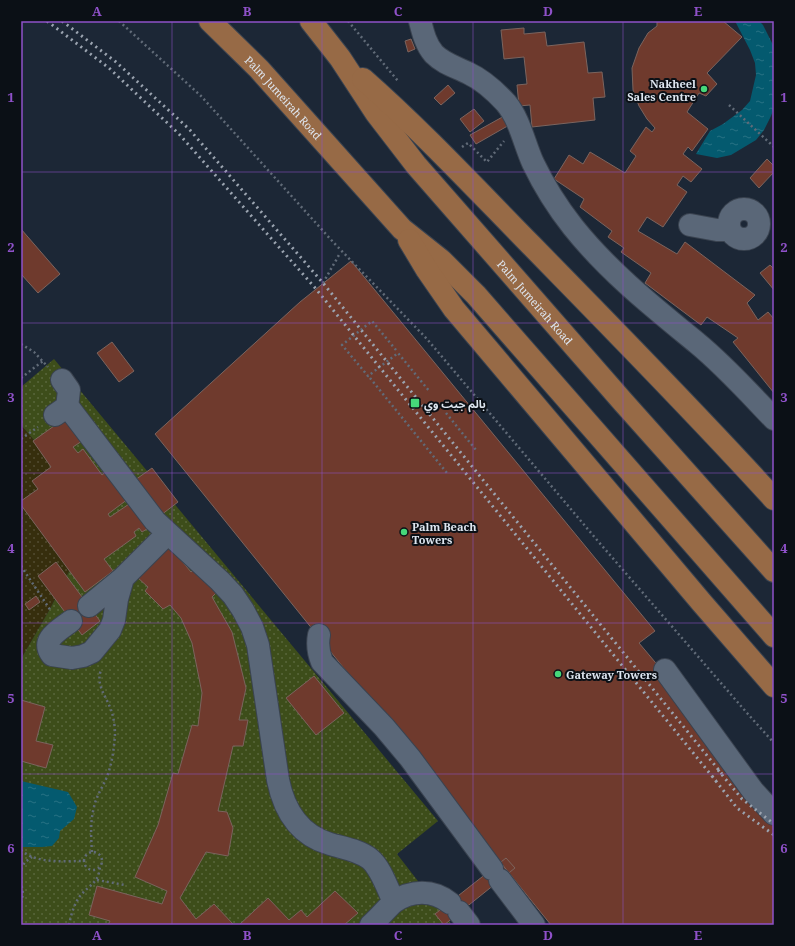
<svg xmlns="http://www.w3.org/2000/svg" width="795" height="946" font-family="'Noto Serif','Noto Sans Arabic',serif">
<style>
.sand{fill:url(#sand-dots)}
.garden{fill:url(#garden-dots)}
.water{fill:url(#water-ripples)}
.building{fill:#6f3a2d;stroke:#7b645e}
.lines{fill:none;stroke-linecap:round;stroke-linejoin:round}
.minor-casing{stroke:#3a4350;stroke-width:24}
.major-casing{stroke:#3a4350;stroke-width:24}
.path{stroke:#616b78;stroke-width:2.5;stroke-dasharray:2 3;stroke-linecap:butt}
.minor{stroke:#5a6778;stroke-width:22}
.major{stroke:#976a46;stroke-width:22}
.rail{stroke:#9ba4b0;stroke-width:3;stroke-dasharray:2 4;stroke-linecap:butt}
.grid{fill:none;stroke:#8f51c9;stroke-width:1;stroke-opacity:0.55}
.poi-dot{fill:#46d77a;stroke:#0b1016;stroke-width:1.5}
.labels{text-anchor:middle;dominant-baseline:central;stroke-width:4;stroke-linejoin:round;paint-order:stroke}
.poi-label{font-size:11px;font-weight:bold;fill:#dee6f0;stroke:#0b1016;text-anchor:start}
.street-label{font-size:11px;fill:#dee6f0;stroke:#0b1016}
.neatline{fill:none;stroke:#8f51c9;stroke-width:1.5}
.grid-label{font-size:13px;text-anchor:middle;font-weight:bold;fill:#8f51c9}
</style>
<defs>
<pattern id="sand-dots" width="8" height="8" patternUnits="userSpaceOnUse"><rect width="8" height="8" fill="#362e0d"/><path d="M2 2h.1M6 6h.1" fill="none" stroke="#534c31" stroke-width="1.8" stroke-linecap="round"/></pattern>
<pattern id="garden-dots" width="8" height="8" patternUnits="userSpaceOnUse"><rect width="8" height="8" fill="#3d4d1a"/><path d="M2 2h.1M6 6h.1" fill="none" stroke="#59673c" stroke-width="1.8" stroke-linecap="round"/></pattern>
<pattern id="water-ripples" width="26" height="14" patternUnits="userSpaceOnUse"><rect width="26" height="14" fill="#045a6f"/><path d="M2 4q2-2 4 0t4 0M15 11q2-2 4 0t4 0" fill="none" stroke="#287284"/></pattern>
</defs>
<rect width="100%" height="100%" fill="#1c2736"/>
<path class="sand" d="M21 425 98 514 50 609 21 659Z"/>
<path class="garden" d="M54 359 438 821 397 854 452 925H21V659L50 609 98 514 21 425V387Z"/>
<path class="water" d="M735 21H759L763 25 774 47V108L771 116 764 130 756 140 731 155 717 158 696 154 710 131 723 124 742 110 750 101 756 75 755 63 750 50Z
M21 781 68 792 77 807 74 819 60 831 59 838 52 846 42 847H21Z"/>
<path class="building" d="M657 21H723L742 37 707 73 717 84 706 96 699 93 687 112 708 129 692 151 688 147 683 154 702 169 691 182 683 176 677 185 687 192 663 227 647 217 638 231 677 254 685 242 755 295 747 303 758 320 768 312 774 319V393L733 342 738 338 707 317 701 325 645 283 651 273 621 252 624 248 608 237 612 231 580 207 584 199 554 179 569 155 583 164 590 152 625 173 636 156 630 151 646 127 652 132 655 128 647 119 639 106 633 90 632 68 639 48 648 33 657 26Z
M524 28V34L545 32 547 46 584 42 588 73 602 72 605 97 593 98 595 120 532 127 530 105 519 106 517 85 527 84 524 57 504 59 501 30Z
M411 39 415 49 408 52 405 41Z
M448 85 455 93 441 105 434 98Z
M474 109 484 121 470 132 460 119Z
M506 115 511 124 476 144 470 135Z
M767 159 774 166V172L759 188 750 178Z
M21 229 60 274 38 293 21 274Z
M351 261 655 631 639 643 772 801 774 839V925H551L155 434 300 302Z
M770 265 774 269V290L760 273Z
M112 342 134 371 119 382 97 353Z
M68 416 85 439 73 447 78 453 83 449 102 475 107 471 128 499 108 514 110 517 132 502 150 527 142 532 139 528 134 532 136 536 104 559 113 571 85 592 21 505V501L38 489 32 481 51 467 33 441Z
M152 468 178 502 161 515 135 480Z
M168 544 191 572 197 567 218 591 212 597 232 632 246 688 239 720H248L243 746H233L218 811 227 812 233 828 228 856 206 852 180 898 196 919 214 904 234 925H108L110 921 89 915 97 886 162 904 167 891 135 877 158 825 173 773 178 774 192 725 198 726 202 693 192 643 181 618 170 605 163 609 145 591 148 587 137 577Z
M56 562 100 621 82 635 38 576Z
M36 596 40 602 29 610 25 604Z
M314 676 344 713 316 735 286 698Z
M21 700 45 707 36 741 53 745 46 768 21 761Z
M506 858 515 868 444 925 435 914Z
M335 891 358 913 344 925H239L268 898 289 920 301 910 307 917Z"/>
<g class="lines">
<defs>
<path id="minor" d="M420 21C423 33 426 45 434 54 444 64 456 67 468 73 483 80 495 91 506 103 520 120 524 143 533 163 544 186 558 208 573 227 609 272 653 307 697 343 725 366 749 393 774 419
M729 224a15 15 0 1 1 30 0a15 15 0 1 1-30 0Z
M690 225 717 230H730
M62 380 69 390 67 408
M55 415 65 408H69L155 521 220 581 233 595 243 610 252 627 258 645 278 780C284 810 299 835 330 844 343 848 359 850 370 859 381 868 388 890 394 902
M89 606 123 578
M71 621C60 630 40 639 52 655L72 658 83 656 92 652 110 630 114 620 117 599 123 578 167 534
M319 635C317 645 318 652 322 662L384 727 410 758 492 869
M665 670 753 791 774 814
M500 880 534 925
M459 912 469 925
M371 925C379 918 386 909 394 902 411 890 433 889 450 903"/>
<g id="major">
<path id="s1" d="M210 21 259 69 402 229 441 260 476 295 774 636"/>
<path id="s2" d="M311 21 340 58 376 113 416 165 624 403 774 571"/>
<path d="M363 79C422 131 476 189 531 245 613 329 695 412 774 499"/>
<path d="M409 240 427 270 454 309 702 603 774 686"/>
</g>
</defs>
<use href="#minor" class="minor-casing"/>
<use href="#major" class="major-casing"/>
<path class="path" d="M119 21 201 96 334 243 427 339 597 540 747 713 774 743
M348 21 398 81
M729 105 774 147
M462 147 468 143 487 162 504 141
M323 283 339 255
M21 344 34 352 48 367
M396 350 372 321 342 345 368 376 398 353 430 392
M21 378 43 361
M370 378 447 473
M446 413 476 450
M21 439 38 427
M21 566 51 611
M21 850C36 864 64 861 84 861
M92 852C91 837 90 822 94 807 96 797 102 788 106 779 112 765 114 749 115 734 115 728 114 719 112 713 108 698 95 686 101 670
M84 861a9 9 0 1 1 18 0a9 9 0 1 1-18 0Z
M21 869 25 862 32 857
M97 880 125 885
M21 881 23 894 21 902
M69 925C71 915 74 904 80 896 90 884 99 883 100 866"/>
<use href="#minor" class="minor"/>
<use href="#major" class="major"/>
<path class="rail" d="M47 21 109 68 179 134 316 289 716 781
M62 21 116 62 189 129 323 283 722 774
M718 770 742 799 774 824
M712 776 737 808 774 835"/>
</g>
<path class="grid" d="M172 21V925M322 21V925M473 21V925M623 21V925M21 172H774M21 323H774M21 473H774M21 623H774M21 774H774"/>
<g class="poi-dot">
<circle cx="704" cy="89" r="4"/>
<rect x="410" y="398" width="10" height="10" rx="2"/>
<circle cx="404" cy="532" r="4"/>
<circle cx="558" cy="674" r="4"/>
</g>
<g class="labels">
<g class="poi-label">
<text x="696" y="83" text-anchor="end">Nakheel<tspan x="696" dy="13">Sales Centre</tspan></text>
<text x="424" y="403">بالم جيت وي</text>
<text x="412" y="526">Palm Beach<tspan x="412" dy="13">Towers</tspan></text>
<text x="566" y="674">Gateway Towers</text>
</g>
<g class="street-label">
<text stroke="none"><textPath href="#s1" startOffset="106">Palm Jumeirah Road</textPath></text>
<text stroke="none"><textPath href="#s2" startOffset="360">Palm Jumeirah Road</textPath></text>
</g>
</g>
<rect width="795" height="946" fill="none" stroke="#0b1016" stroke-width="44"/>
<rect x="22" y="22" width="751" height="902" class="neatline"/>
<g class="grid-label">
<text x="97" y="16">A</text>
<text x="247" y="16">B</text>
<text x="398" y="16">C</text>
<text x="548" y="16">D</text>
<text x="698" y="16">E</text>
<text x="11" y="102">1</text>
<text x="784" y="102">1</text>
<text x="11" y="252">2</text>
<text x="784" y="252">2</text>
<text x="11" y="402">3</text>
<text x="784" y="402">3</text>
<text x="11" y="553">4</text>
<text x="784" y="553">4</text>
<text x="11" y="703">5</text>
<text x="784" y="703">5</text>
<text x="11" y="853">6</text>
<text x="784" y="853">6</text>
<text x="97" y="940">A</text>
<text x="247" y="940">B</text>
<text x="398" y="940">C</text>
<text x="548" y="940">D</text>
<text x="698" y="940">E</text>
</g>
</svg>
